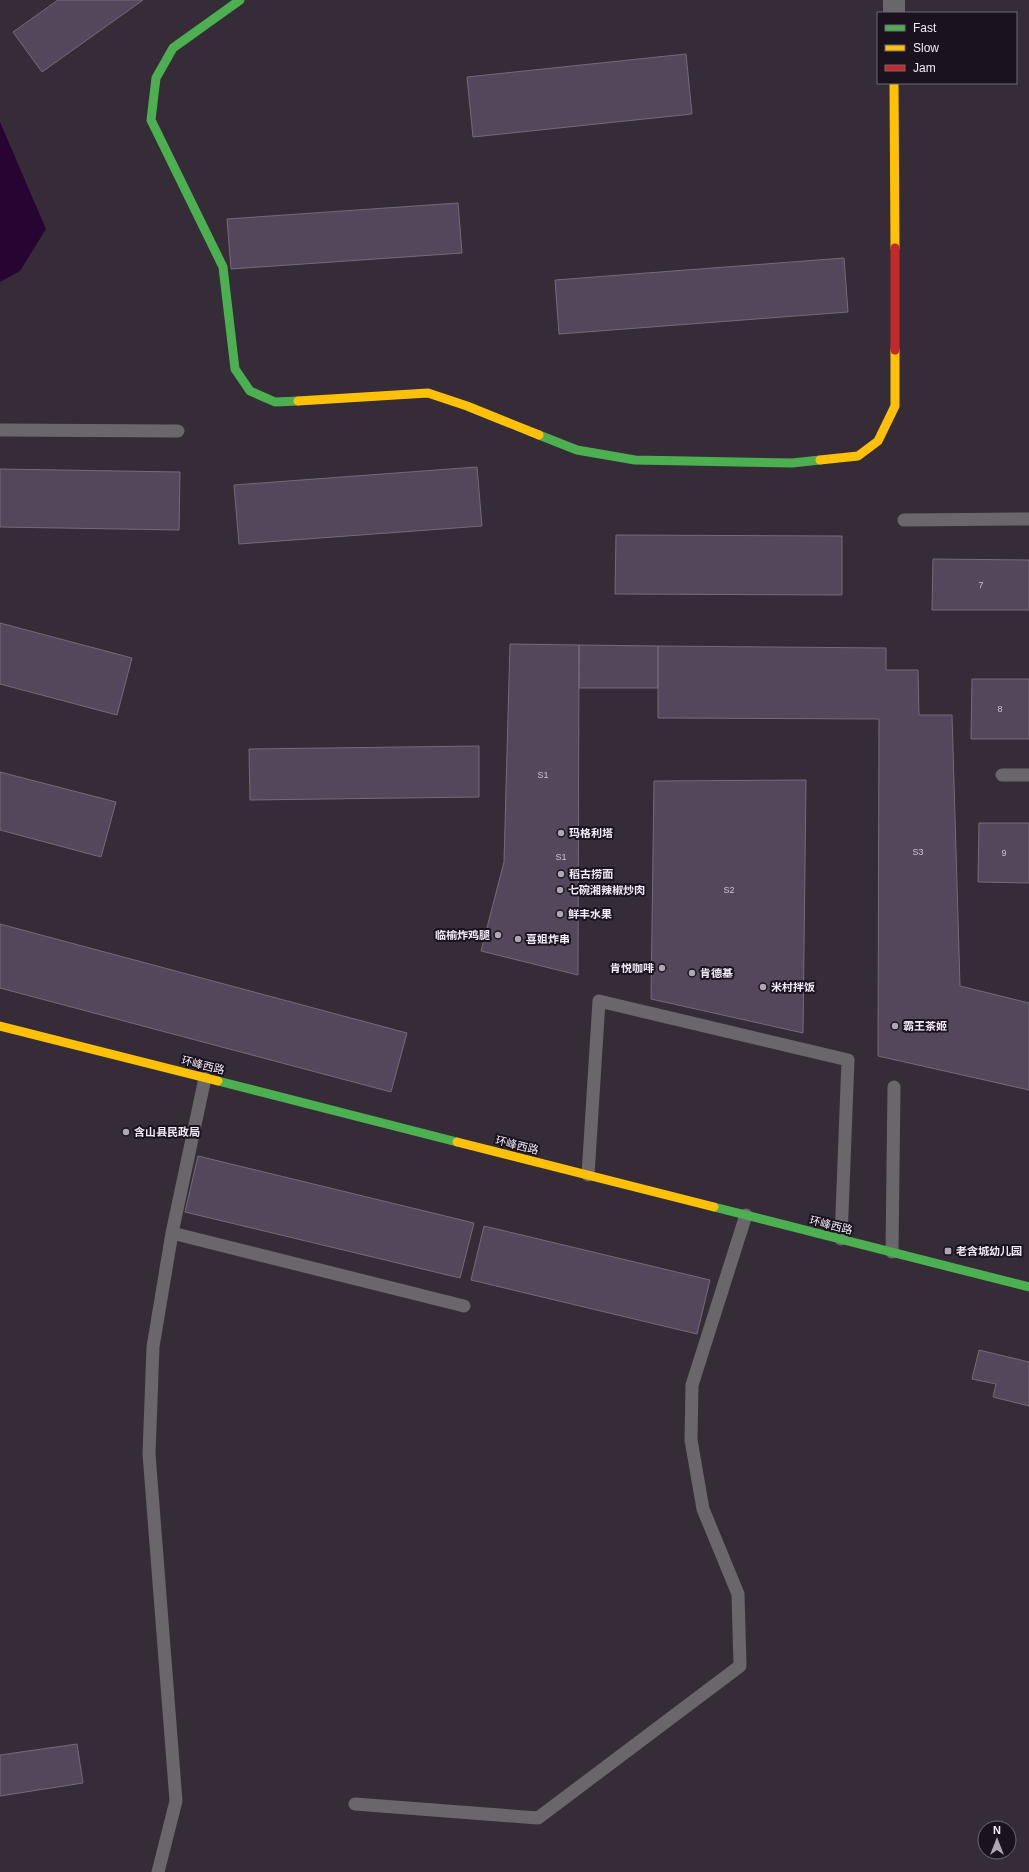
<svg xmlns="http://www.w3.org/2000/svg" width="1029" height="1872" font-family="Helvetica,'Noto Sans SC',sans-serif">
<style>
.water{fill:#280433}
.building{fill:#55475b;stroke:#736c76}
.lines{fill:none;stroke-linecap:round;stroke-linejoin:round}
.lane{stroke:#6a666b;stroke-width:13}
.street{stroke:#6a666b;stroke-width:22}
.fast{stroke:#4caf50;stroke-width:9}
.slow{stroke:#ffc107;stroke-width:9}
.jam{stroke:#c62828;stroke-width:9}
.poi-dot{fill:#b0a7b5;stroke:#1a131d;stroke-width:1.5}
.labels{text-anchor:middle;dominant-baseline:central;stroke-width:4;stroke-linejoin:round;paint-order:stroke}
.number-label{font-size:9px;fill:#ccc0d1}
.poi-label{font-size:11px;font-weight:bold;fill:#f3e9f8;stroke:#1a131d;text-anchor:start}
.street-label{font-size:11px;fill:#f3e9f8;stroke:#1a131d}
</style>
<rect width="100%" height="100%" fill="#352c38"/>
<path class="water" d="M0 122 46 229 20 271 0 282Z"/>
<path class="building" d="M58 0H143L42 72 13 32Z
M686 54 692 114 473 137 467 77Z
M458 203 462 253 231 269 227 219Z
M844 258 848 312 559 334 555 280Z
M477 467 482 526 239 544 234 485Z
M0 469 180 472 179 530 0 527Z
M616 535 842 536V595L615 594Z
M933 559 1029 560V610H932Z
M0 623 132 658 117 715 0 684Z
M510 644 579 645 578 975 481 951 504 862Z
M579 645 658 646V688H579Z
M658 646 886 648V670H918L919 715H952L960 986 1029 1003V1090L878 1056 879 719 658 718Z
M972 679H1029V739H971Z
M479 746V797L250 800 249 749Z
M0 772 116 802 101 857 0 830Z
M806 780 803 1033 651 999 654 781Z
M979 823H1029V883L978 882Z
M0 924 407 1033 391 1092 0 988Z
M198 1156 474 1223 460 1278 185 1212Z
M484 1226 710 1280 697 1334 471 1280Z
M979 1350 1029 1362V1406L993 1397 996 1384 972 1379Z
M77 1744 83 1783 0 1796V1755Z"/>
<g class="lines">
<path class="lane" d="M0 430 178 431
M904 520 1029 519
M1002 775H1029
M588 1175 599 1001 848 1060 841 1239
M172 1233 464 1306
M892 1252 894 1087
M355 1804 538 1818 740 1666 738 1594 703 1509 691 1440 692 1385 746 1215
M158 1872 176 1801 149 1454 153 1347 172 1233 205 1078"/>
<path class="street" d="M894 0V13"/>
<path class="fast" d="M240 0 173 48 156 78 151 120 223 267 235 369 250 391 275 402 298 401
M539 435 577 450 635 460 792 463 820 460
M218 1081 457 1142
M714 1207 1029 1287"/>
<path class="slow" d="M894 83 895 248
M298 401 428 393 467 406 539 435
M820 460 858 456 878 441 895 406V350
M0 1026 218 1081
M457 1142 714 1207"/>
<path class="jam" d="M895 248V350"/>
</g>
<g class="poi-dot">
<circle cx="561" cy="833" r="4"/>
<circle cx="561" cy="874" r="4"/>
<circle cx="560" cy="890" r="4"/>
<circle cx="560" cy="914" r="4"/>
<circle cx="498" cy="935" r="4"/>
<circle cx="518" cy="939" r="4"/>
<circle cx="662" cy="968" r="4"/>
<circle cx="692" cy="973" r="4"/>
<circle cx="763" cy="987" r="4"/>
<circle cx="895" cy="1026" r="4"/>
<circle cx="126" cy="1132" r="4"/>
<rect x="944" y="1247" width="8" height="8" rx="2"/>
</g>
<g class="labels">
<g class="number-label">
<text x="981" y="585">7</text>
<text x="1000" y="709">8</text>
<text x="543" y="775">S1</text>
<text x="918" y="852">S3</text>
<text x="1004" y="853">9</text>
<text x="561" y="857">S1</text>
<text x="729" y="890">S2</text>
</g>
<g class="poi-label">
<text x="569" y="833">玛格利塔</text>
<text x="569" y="874">稻古捞面</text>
<text x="568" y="890">七碗湘辣椒炒肉</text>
<text x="568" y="914">鲜丰水果</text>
<text x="490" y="935" text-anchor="end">临榆炸鸡腿</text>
<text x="526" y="939">喜姐炸串</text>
<text x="654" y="968" text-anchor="end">肯悦咖啡</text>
<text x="700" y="973">肯德基</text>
<text x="771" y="987">米村拌饭</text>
<text x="903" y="1026">霸王茶姬</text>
<text x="134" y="1132">含山县民政局</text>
<text x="956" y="1251">老含城幼儿园</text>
</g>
<g class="street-label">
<text transform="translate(203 1065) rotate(14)">环峰西路</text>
<text transform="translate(517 1145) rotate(14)">环峰西路</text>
<text transform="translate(831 1225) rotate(14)">环峰西路</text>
</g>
</g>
<rect x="877" y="12" width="140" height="72" fill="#1a131d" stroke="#716975"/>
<rect x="885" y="25" width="20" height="6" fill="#4caf50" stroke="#716975"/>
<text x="913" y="32" font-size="12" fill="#f3e9f8">Fast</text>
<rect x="885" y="45" width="20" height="6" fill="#ffc107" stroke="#716975"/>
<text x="913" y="52" font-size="12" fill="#f3e9f8">Slow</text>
<rect x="885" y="65" width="20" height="6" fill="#c62828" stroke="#716975"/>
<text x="913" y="72" font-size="12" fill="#f3e9f8">Jam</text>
<g transform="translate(997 1840)"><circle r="19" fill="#1a131d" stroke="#716975"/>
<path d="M0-3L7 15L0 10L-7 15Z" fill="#b0a7b5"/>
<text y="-6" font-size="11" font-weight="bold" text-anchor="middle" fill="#f3e9f8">N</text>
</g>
</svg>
